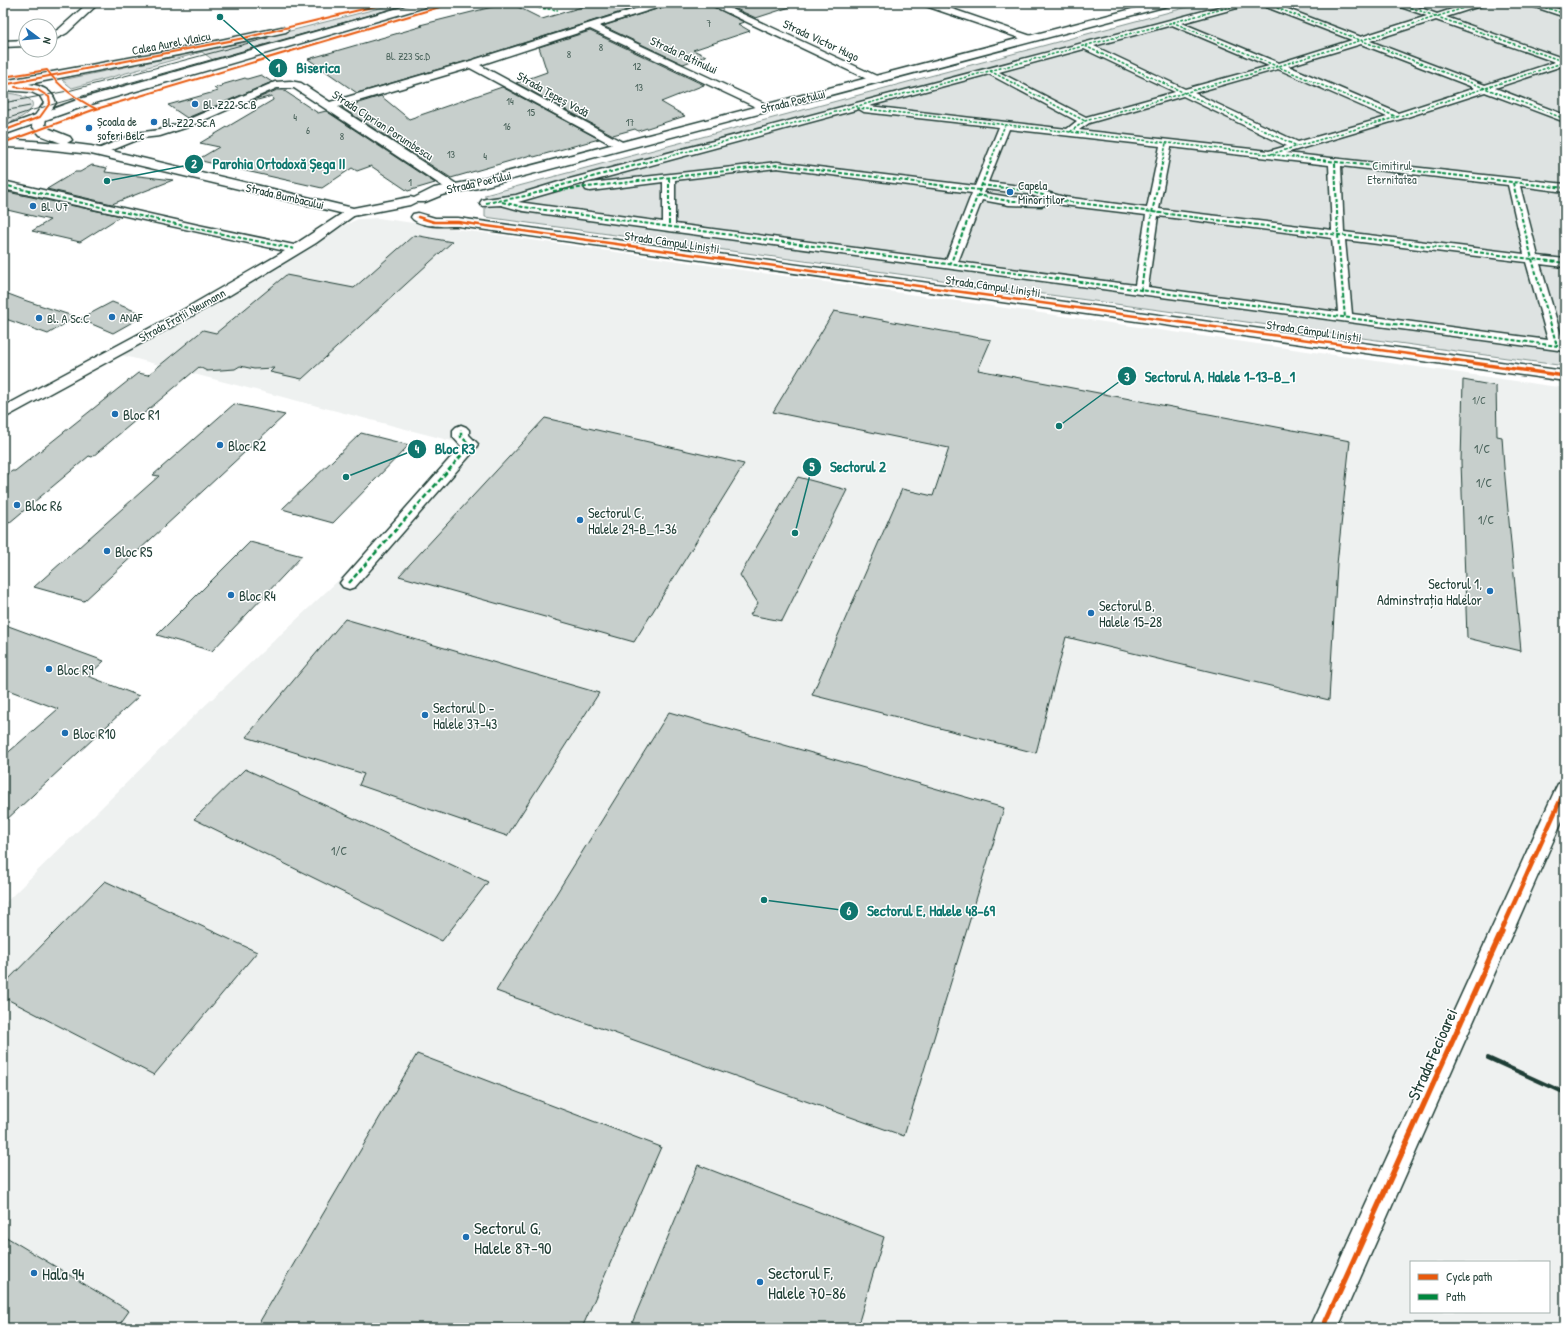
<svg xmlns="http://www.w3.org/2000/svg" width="1568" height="1331" font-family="'Patrick Hand',sans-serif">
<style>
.built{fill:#eef1f0;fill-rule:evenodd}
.green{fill:#dee3e2;stroke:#7e908b}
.building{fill:#c7cfcc;stroke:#1f3d34}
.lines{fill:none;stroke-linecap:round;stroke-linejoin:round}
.street-casing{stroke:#1f3d34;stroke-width:3}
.secondary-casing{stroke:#1f3d34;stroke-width:3}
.primary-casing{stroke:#1f3d34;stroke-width:3}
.street{fill:#fff;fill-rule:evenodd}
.secondary{fill:#fff;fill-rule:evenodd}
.primary{fill:#fff;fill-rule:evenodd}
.tram{stroke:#1f3d34;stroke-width:1}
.rail{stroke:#1f3d34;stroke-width:4}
.quiet-far2{stroke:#00873e;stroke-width:1.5;stroke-dasharray:3 1.5;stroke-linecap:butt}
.quiet-far1{stroke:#00873e;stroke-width:2;stroke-dasharray:4 2;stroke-linecap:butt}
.quiet{stroke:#00873e;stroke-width:2.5;stroke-dasharray:5 2.5;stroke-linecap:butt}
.cycleway-far4-casing{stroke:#fff;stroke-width:3.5}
.cycleway-far3-casing{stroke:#fff;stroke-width:4}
.cycleway-far2-casing{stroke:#fff;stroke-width:5.5}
.cycleway-far1-casing{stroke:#fff;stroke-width:7}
.cycleway-casing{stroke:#fff;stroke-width:8}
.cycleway-far4{stroke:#e8590c;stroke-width:2}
.cycleway-far3{stroke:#e8590c;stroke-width:2.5}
.cycleway-far2{stroke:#e8590c;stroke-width:3.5}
.cycleway-far1{stroke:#e8590c;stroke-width:4.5}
.cycleway{stroke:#e8590c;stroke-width:5.5}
.poi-dot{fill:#1f6fb2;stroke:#fff;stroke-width:1.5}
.labels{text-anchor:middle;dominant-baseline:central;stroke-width:3;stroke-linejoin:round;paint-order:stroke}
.far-number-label{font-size:10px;fill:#49625a}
.far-street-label{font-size:12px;fill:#1f3d34;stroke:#fff}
.far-poi-label{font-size:12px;fill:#1f3d34;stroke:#fff;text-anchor:start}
.far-park-label{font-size:12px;fill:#455e57;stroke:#fff}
.number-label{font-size:12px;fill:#49625a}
.poi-label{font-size:14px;fill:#1f3d34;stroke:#fff;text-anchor:start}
.near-street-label{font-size:17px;fill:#1f3d34;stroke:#fff}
.near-poi-label{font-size:17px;fill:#1f3d34;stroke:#fff;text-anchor:start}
.leader{fill:none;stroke:#0f766e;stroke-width:1.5}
.callout-dot{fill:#0f766e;stroke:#fff;stroke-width:1.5}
.mark-label{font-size:12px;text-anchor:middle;font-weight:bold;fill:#fff}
.callout-label{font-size:15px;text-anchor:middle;font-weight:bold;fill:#0f766e;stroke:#fff;stroke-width:3;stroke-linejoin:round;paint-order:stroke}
</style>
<rect width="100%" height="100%" fill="#fff"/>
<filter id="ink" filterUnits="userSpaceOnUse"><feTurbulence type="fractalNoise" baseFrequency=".025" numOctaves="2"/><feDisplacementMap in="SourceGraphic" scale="8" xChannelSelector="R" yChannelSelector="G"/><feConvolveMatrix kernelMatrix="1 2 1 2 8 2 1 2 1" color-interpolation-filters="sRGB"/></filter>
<g filter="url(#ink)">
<path class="built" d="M378 218 1565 388V1328H3V905L195 715 343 576 467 445 121 355 339 228 358 219ZM1411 1262H1549V1312H1411Z"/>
<path class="green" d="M399 3H420L216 62 202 52 72 88 62 80 255 40Z
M1203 3H1565V366L485 217V195Z
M3 93C14 93 46 98 26 114 20 119 11 122 3 125Z"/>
<path class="building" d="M595 3H649L467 61 357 93 308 59 423 26 420 25 500 5H514L542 19Z
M670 3H706L744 22 738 24 750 31 693 50 706 56 683 64 603 26 666 6Z
M723 3H790V7L756 18Z
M590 31 704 85 661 102 685 116 638 131 635 129 613 135 516 83 547 72 539 47Z
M261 75 272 82 187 118 168 105 218 91 214 88 222 86 221 85 245 78 247 79Z
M502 87 599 139 534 157 531 155 451 178 342 108 381 96 409 119Z
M277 90H283L318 113 326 111 435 183 408 191 371 166 357 171 352 168 322 188 197 160 219 147 200 143 273 100 272 96 247 103Z
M92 165 107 168 105 172 173 180 112 204 47 189 75 172H80Z
M3 191 121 216 80 242 32 231 50 220 3 209Z
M414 235 452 242 302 379 270 372 274 368 254 369 240 366 235 369 207 371 199 367 92 457 89 456 3 528V478L12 471H15L138 373 148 375 203 330 216 333 286 275 354 288Z
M3 292 27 301 76 317 48 334 3 318Z
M112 302 145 315 113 333 80 319Z
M834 311 991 340 978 370 1350 441 1337 564 1329 700 1066 637 1036 753 812 695 902 489 933 496 949 448 773 412Z
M1463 380 1496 386 1497 436 1502 437 1504 467 1521 651 1467 638 1461 462Z
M234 404 285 415 84 601 34 587 159 476 153 475Z
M545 418 744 464 634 642 399 576Z
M361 433 409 445 333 523 282 509Z
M798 477 847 490 782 621 750 615 758 603 740 575Z
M250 542 302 556 212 651 157 635Z
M345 619 599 693 507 836 359 785 364 774 246 737Z
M3 624 104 661 88 676 139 696 3 823V757L58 709 3 688Z
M669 712 1004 808 904 1136 496 991Z
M245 769 353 818 488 882 442 941 194 819Z
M105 881 257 952 154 1075 3 997V985Z
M417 1054 661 1147 582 1328H256Z
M698 1165 884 1237 857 1328H630Z
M3 1235 129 1311 117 1328H3Z"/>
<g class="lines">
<defs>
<path id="street" d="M654 3H668L666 5 599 26 770 106 771 108 770 110H762L590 29 480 65 626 144 628 146 626 148H618L470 68 338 107 458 185 460 188 458 191H450L294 88H277L188 127 160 136 142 138 100 155 96 154 94 152 96 150 136 133 159 130 180 123 275 82 290 81 301 83 330 102 467 62Z
M707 3H719L881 78 882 80 881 82H873Z
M921 3H935L1034 37 1036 39 1034 41H1028L923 5Z
M1234 3H1250L1248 5 1182 23 1279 63 1352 40 1261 5 1259 3H1272L1361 37 1427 16 1395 5 1393 3H1407L1437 14 1470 3H1485L1483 5 1446 17 1565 59V65L1495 88 1565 115V122L1485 92 1401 119 1286 153 1565 184V192L1520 186 1538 256 1565 259V267L1540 264 1563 342 1565 343V351L669 231 523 211 501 205 482 206 480 203 482 200 486 199 516 195 562 181ZM1436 20 1555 62 1485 85 1370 41ZM1172 25 1269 66 1185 89 1094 46ZM1361 44 1475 88 1398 113 1288 66ZM1084 49 1175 92 1086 117 999 72ZM1278 69 1387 117 1298 142 1194 93ZM989 74 1077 121 1067 129 869 106ZM1183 96 1287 146 1269 151 1079 130 1089 123ZM859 109 864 112 999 127 975 186 777 162 590 183 586 184 584 187 586 190 590 191 663 182V222L518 202 570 187ZM1009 129 1160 146 1147 208 1064 197 1029 187 988 182ZM1171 147 1329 165 1332 230 1159 209ZM1341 166 1508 185 1524 254 1344 232ZM777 168 972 193 946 260 675 224V180ZM986 189 1028 194 1041 198 1009 197 984 193ZM982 200 1009 205 1041 206 1045 205 1047 202 1045 200 1063 205 1146 215 1135 285 958 262ZM1158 216 1332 238 1338 312 1148 287ZM1345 240 1526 262 1548 340 1352 314Z
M1527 3H1541L1565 11V17L1529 5Z
M3 181 198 225 294 245 349 209H357L359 212 316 243 230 295 8 416 3 418V407L176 314 285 251 3 189Z
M461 425 466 427 469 430V435L478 444 474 451 355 587 349 589 343 587 340 583 343 579 461 446 453 437V430L456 427Z
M1565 782V814L1338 1328H1309L1555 790 1558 784Z"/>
<path id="secondary" d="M88 3H99L67 33 50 42V34L59 29Z
M1155 3H1172L1171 5 478 188 442 195 425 202H416L410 205 353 216 91 154 34 148 3 147V139L61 143 40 135 32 126 34 117 44 103 40 96 31 92 3 90V82C21 83 51 82 56 103L46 117 45 125 50 129 70 137 72 140 67 143 91 146 353 208 410 197 414 198 434 188 472 181Z
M26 40V46L3 47V41Z
M418 213 435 218H458L1565 371V381L458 226C446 226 418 228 411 217L413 214Z"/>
<path id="primary" d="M416 3H433L432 5 88 105 3 135V127L80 99Z
M282 27 286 28 288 30 286 32 183 54 3 89V81L183 48Z"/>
</defs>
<use href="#street" class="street-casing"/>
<use href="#secondary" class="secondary-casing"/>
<use href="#primary" class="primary-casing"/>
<use href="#street" class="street"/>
<use href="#secondary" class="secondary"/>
<use href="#primary" class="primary"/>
<path class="tram" d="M3 103 68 91 268 38
M3 111 30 106
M3 120 33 110 413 3"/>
<path class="rail" d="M1488 1058 1565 1093"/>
<path class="quiet-far2" d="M526 3 538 8 558 10
M1264 3 1565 119
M1398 3 1565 62
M1532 3 1565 14
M1172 22 1397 117
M1085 46 1297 146
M990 71 1085 121
M857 108 1320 160
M1070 132 1085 121 1279 66 1480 3
M1271 154 1397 117 1565 62
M655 160 1245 3
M991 160 1005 125
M1163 160 1166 143"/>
<path class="quiet-far1" d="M1311 159 1565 188
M1335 163 1338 235 1345 318
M669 178V227
M1513 183 1532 259 1557 346
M3 185 198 229 295 249
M981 185 1029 191 1063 201 1565 263
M553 191 777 165 979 190
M977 195 1009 201H1057
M502 202 523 207 1565 347
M486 203 526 196 566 184 659 159
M950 265 992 159
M1141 290 1152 213 1163 159"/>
<path class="quiet" d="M349 583 468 448 470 444 461 437V430"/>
<defs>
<path id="cycleway-far4" d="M3 77 47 70C60 88 77 99 96 109
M3 85 244 38 388 3
M3 131 40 117 50 103 49 97 38 90 15 87
M3 143 93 110 453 3"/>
<path id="cycleway-far3" d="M418 217 434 222H458L1459 361"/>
<path id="cycleway-far2" d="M1452 360 1565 376"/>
<path id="cycleway-far1" d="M1501 932 1565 790"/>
<path id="cycleway" d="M1323 1328 1502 931"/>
</defs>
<use href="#cycleway-far4" class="cycleway-far4-casing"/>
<use href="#cycleway-far3" class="cycleway-far3-casing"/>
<use href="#cycleway-far2" class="cycleway-far2-casing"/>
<use href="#cycleway-far1" class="cycleway-far1-casing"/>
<use href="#cycleway" class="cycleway-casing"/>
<use href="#cycleway-far4" class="cycleway-far4"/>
<use href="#cycleway-far3" class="cycleway-far3"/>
<use href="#cycleway-far2" class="cycleway-far2"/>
<use href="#cycleway-far1" class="cycleway-far1"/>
<use href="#cycleway" class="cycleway"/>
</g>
</g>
<g class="poi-dot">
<circle cx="195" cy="104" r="4"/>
<circle cx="154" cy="122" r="4"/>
<circle cx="89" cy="128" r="4"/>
<circle cx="1010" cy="192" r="4"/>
<circle cx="33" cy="206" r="4"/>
<circle cx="112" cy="317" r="4"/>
<circle cx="39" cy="318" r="4"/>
<circle cx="115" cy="414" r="4"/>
<circle cx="220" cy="445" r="4"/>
<circle cx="17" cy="505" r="4"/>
<circle cx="580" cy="520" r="4"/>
<circle cx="107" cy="551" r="4"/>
<circle cx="1490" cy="591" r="4"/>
<circle cx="231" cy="595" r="4"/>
<circle cx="1091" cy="613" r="4"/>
<circle cx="49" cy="669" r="4"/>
<circle cx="425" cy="715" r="4"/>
<circle cx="65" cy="733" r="4"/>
<circle cx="466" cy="1237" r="4"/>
<circle cx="34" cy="1273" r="4"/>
<circle cx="760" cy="1282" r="4"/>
</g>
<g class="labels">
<g class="far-number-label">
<text x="709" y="23">7</text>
<text x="601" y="47">8</text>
<text x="569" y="54">8</text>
<text x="408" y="56">Bl. Z23 Sc.D</text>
<text x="637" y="66">12</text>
<text x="639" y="87">13</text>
<text x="510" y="101">14</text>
<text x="531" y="112">15</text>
<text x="295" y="117">4</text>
<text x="630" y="122">17</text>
<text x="507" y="126">16</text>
<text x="308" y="130">6</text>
<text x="342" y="136">8</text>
<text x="451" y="154">13</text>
<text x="485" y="156">4</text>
<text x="410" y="182">1</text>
<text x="1479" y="400">1/C</text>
</g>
<g class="far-street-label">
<text transform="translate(821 40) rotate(25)">Strada Victor Hugo</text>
<text transform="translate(171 43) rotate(-11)">Calea Aurel Vlaicu</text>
<text transform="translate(684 55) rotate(25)">Strada Paltinului</text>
<text transform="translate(553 94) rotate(29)">Strada Țepeș Vodă</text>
<text transform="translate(793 101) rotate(-14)">Strada Poetului</text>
<text transform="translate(383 125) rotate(33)">Strada Ciprian Porumbescu</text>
<text transform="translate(479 182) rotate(-13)">Strada Poetului</text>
<text transform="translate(285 196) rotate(13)">Strada Bumbacului</text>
<text transform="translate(672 242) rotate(8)">Strada Câmpul Liniștii</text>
<text transform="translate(993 286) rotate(8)">Strada Câmpul Liniștii</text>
<text transform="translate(182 315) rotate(-29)">Strada Frații Neumann</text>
<text transform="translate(1314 331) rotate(8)">Strada Câmpul Liniștii</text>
</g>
<g class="far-poi-label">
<text x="203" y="104">Bl. Z22 Sc.B</text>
<text x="97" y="121">Școala de<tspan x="97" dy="14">șoferi Belc</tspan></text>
<text x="162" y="122">Bl. Z22 Sc.A</text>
<text x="1018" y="185">Capela<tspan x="1018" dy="14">Minoriților</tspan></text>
<text x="41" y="206">Bl. U7</text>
<text x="120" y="317">ANAF</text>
<text x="47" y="318">Bl. A Sc.C</text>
</g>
<g class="far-park-label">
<text x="1392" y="165">Cimitirul<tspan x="1392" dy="14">Eternitatea</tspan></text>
</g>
<g class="number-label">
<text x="1482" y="448">1/C</text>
<text x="1484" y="482">1/C</text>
<text x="1486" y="519">1/C</text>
<text x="339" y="850">1/C</text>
</g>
<g class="poi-label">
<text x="123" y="414">Bloc R1</text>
<text x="228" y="445">Bloc R2</text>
<text x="25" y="505">Bloc R6</text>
<text x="588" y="512">Sectorul C,<tspan x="588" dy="16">Halele 29-B_1-36</tspan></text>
<text x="115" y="551">Bloc R5</text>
<text x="1482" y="583" text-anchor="end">Sectorul 1,<tspan x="1482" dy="16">Adminstrația Halelor</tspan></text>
<text x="239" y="595">Bloc R4</text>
<text x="1099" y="605">Sectorul B,<tspan x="1099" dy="16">Halele 15-28</tspan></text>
<text x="57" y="669">Bloc R9</text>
<text x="433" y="707">Sectorul D -<tspan x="433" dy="16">Halele 37-43</tspan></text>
<text x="73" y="733">Bloc R10</text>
</g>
<g class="near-street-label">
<text transform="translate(1432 1054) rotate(-66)">Strada Fecioarei</text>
</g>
<g class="near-poi-label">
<text x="474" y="1227">Sectorul G,<tspan x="474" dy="20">Halele 87-90</tspan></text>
<text x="768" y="1272">Sectorul F,<tspan x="768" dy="20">Halele 70-86</tspan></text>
<text x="42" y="1273">Hala 94</text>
</g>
</g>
<path class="leader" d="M220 17L278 68M107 181L194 164M1059 426L1127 376M346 477L417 449M795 533L812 467M764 900L849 911"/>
<g class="callout-dot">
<circle cx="220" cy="17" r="4"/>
<circle cx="107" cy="181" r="4"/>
<circle cx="1059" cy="426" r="4"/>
<circle cx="346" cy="477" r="4"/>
<circle cx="795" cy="533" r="4"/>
<circle cx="764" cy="900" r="4"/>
<circle cx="278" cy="68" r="10"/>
<circle cx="194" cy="164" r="10"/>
<circle cx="1127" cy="376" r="10"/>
<circle cx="417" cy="449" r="10"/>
<circle cx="812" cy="467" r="10"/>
<circle cx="849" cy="911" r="10"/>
</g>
<g class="mark-label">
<text x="278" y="72">1</text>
<text x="194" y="168">2</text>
<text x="1127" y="381">3</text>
<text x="417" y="453">4</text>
<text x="812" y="471">5</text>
<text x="849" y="915">6</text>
</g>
<g class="callout-label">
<text x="318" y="73">Biserica</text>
<text x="279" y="169">Parohia Ortodoxă Șega II</text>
<text x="1220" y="382">Sectorul A, Halele 1-13-B_1</text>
<text x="455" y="454">Bloc R3</text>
<text x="858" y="472">Sectorul 2</text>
<text x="931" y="916">Sectorul E, Halele 48-69</text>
</g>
<rect width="1568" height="1331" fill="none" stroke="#fff" stroke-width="16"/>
<rect x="8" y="8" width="1552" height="1315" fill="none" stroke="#1f3d34" stroke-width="1.5" filter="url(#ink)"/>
<rect x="1410" y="1261" width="140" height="52" fill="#ffffff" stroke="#a5b1ae"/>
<rect x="1418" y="1274" width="20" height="6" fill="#e8590c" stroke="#a5b1ae"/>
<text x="1446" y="1281" font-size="12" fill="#1f3d34">Cycle path</text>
<rect x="1418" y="1294" width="20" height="6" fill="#00873e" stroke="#a5b1ae"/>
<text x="1446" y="1301" font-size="12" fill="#1f3d34">Path</text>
<g transform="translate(38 38) rotate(106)"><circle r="19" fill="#ffffff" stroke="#a5b1ae"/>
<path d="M0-3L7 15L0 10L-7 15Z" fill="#1f6fb2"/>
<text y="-6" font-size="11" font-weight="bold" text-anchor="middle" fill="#1f3d34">N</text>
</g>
</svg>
